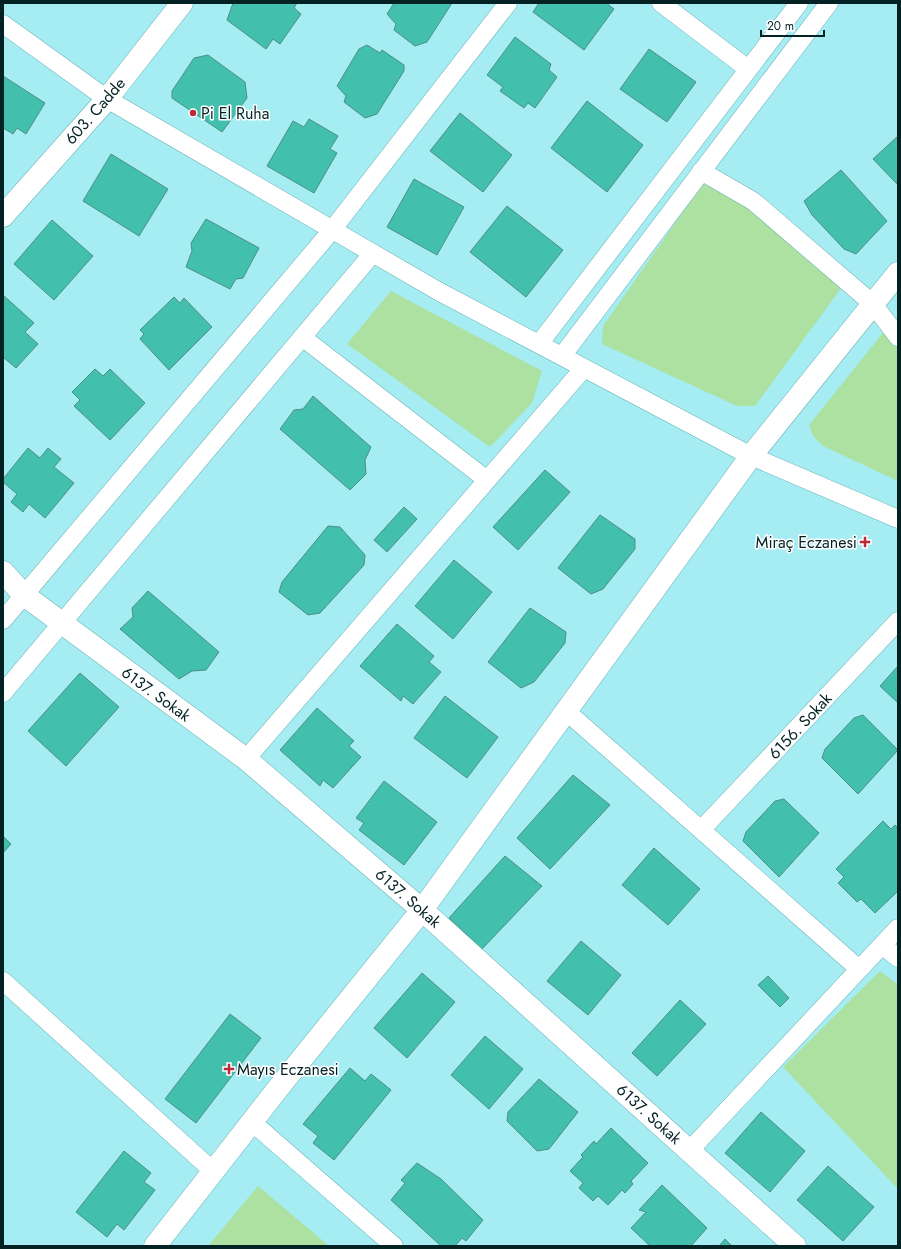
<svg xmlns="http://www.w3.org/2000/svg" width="901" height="1249" font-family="Jost,sans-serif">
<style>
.green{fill:#ace1a2}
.building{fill:#42c0ad;stroke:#4c8f83}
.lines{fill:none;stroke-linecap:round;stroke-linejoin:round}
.minor-casing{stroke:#6bb2b6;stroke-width:19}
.tertiary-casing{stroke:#6bb2b6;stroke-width:23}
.minor{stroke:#fff;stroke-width:18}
.tertiary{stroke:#fff;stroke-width:22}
.poi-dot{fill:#bb2a39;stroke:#fff;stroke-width:1.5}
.labels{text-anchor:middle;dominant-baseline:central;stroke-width:3;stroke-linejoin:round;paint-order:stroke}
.street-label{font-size:16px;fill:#042224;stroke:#fff}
.poi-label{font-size:16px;fill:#042224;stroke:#fff;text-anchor:start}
</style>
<rect width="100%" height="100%" fill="#a5edf2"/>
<path class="green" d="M708 176 850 276 755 406H737L602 344 603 326Z
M391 291 542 371 532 403 490 447 347 344Z
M894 319 898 335V481L823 446 813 436 809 425Z
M880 971 898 985V1189L783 1067Z
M258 1186 329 1246H208Z"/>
<path class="building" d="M233 3H297L294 8 301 14 280 44 273 39 266 49 227 20Z
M394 3H452L427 42 415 46 394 30 396 24 387 14Z
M539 3H606L614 9 584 50 533 12Z
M515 37 551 64 549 70 557 77 535 108 528 103 524 108 500 91 503 87 487 75Z
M367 45 380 53 382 50 404 65V71L377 114 365 118 344 102 346 96 337 86 359 49Z
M649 49 696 82 667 122 620 89Z
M208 55 245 82 247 98 222 132 172 98V91L194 58Z
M3 76 45 103 26 134 17 128 13 134 3 128Z
M587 101 643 145 607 192 551 148Z
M460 113 512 155 483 192 430 151Z
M309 119 338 136 330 149 337 153 314 193 267 166 293 121 304 127Z
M898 136V185L873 159Z
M111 154 168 189 139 236 83 201Z
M841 170 887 221 856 254 844 249 812 215 804 201Z
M414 179 464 207 437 255 387 227Z
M507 206 563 250 526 297 470 252Z
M206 219 259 248 243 278 236 279 230 289 186 267 192 251 191 243Z
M52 220 93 256 54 300 14 264Z
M3 295 34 323 25 332 38 344 16 368 3 357Z
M174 297 180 303 184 298 212 327 169 370 140 339 144 334 140 330Z
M95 369 103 376 110 369 145 403 110 440 74 406 80 400 72 392Z
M313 396 371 447 365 460 366 474 350 490 280 429 294 410 303 409Z
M28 448 40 458 48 448 61 459 54 467 74 483 45 518 29 504 23 512 11 502 17 494 3 482V479Z
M545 470 570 492 518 550 493 527Z
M404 507 417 519 387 552 374 540Z
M600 515 635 539V549L603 589 591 594 558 568Z
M328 526 340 527 365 555 364 565 320 613 308 615 279 592 282 582Z
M454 560 492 592 453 639 415 606Z
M148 591 219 652 206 670 192 671 179 679 120 629 133 617 132 608Z
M530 608 566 632 565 643 534 682 521 688 488 662Z
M397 624 434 656 429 662 441 672 413 704 403 696 401 701 360 666Z
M898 666V703L880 686Z
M80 673 119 707 66 766 28 731Z
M445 696 498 737 467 778 414 738Z
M317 708 354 741 349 746 361 757 333 788 323 780 320 786 280 750Z
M863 715 898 750 858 794 822 758 825 749 854 718Z
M573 775 610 805 550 869 517 838Z
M384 781 437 822 404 865 359 830 364 823 356 818Z
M784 799 819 833 779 877 743 841 746 832 775 801Z
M883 821 891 829 895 825 898 828V891L875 913 861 899 857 902 838 883 844 877 836 869Z
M3 836 11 844 3 853Z
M654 848 700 889 668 925 622 885Z
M505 856 542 886 482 949 449 918Z
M581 941 621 975 588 1015 547 981Z
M422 973 455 1002 407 1058 374 1028Z
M768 976 789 998 780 1007 758 985Z
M680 1000 706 1024 657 1076 632 1053Z
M230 1014 261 1038 196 1123 165 1099Z
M485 1036 523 1069 489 1109 451 1075Z
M350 1068 365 1081 371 1074 391 1090 334 1160 313 1143 318 1136 303 1124Z
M539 1079 578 1112 549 1149 537 1151 507 1121 508 1112Z
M761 1112 805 1151 770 1192 725 1153Z
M611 1128 648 1163 631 1181 633 1184 625 1193 622 1190 608 1205 598 1196 593 1201 579 1188 583 1183 570 1171 583 1157 581 1155 594 1141 596 1144Z
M124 1151 151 1173 144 1182 155 1190 124 1230 117 1224 107 1237 76 1212Z
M417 1163 441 1179 483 1220 466 1241 462 1238 455 1246H441L391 1200 405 1183 401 1180Z
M828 1166 874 1207 843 1241 797 1200Z
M662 1185 707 1228 691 1246H650L631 1228 646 1212 639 1210Z
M725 1239 732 1246H719Z"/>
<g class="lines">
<defs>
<path id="minor" d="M661 3 748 69
M3 24 107 99 438 291 751 456 898 519
M701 171 753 201 873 304 898 337
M302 337 487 480
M539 344 799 3
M562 356 829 3
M3 620 332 230 508 3
M3 693 373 253
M566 711 859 969
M246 759 584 368
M701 830 898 621
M882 945 898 958
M3 981 213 1171
M252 1122 394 1246
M689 1151 898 928"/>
<path id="tertiary" d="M3 216 107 99 182 3
M3 572 24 595 246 759 422 910 795 1246
M155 1246 283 1082 422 910 751 456 898 273"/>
</defs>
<use href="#minor" class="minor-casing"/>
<use href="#tertiary" class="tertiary-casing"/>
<use href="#minor" class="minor"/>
<use href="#tertiary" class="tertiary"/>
</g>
<g class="poi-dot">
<circle cx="193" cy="113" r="4"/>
<path d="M863 536h4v4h4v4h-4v4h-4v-4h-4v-4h4z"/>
<path d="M227 1063h4v4h4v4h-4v4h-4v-4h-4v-4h4z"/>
</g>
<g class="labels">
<g class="street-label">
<text transform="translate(95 111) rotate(-49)">603. Cadde</text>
<text transform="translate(156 694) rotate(36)">6137. Sokak</text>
<text transform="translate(800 726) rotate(-47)">6156. Sokak</text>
<text transform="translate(408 898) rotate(41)">6137. Sokak</text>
<text transform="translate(649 1114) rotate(42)">6137. Sokak</text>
</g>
<g class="poi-label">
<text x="201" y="113">Pi El Ruha</text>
<text x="857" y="542" text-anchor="end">Miraç Eczanesi</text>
<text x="237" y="1069">Mayıs Eczanesi</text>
</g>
</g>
<rect width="901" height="1249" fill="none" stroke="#042224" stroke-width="8"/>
<path d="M761 30v6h63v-6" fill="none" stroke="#042224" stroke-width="2"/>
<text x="767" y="30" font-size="12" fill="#042224" stroke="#ffffff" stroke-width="3" paint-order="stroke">20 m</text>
</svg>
